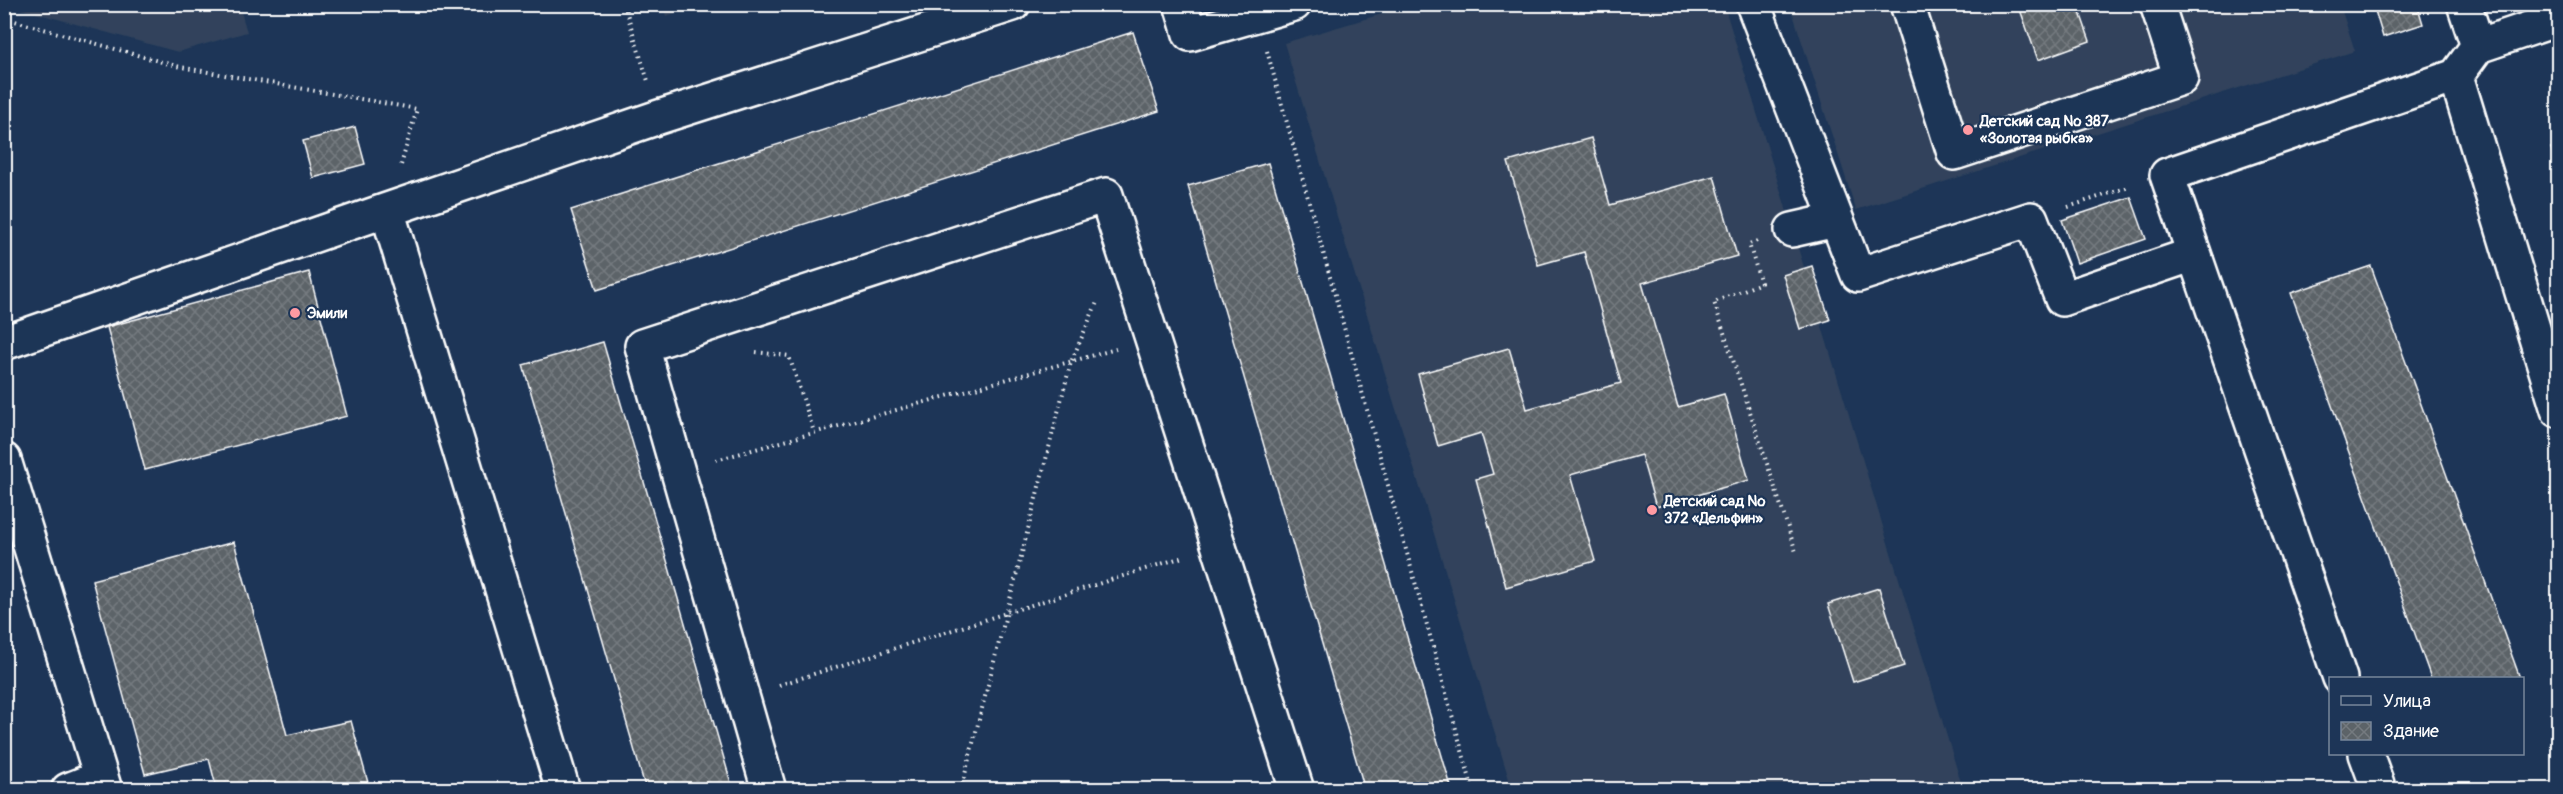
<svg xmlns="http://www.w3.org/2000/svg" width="2563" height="794" font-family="Pangolin,sans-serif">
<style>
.built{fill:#30435c}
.building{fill:url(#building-cross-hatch);stroke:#fff;stroke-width:1.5}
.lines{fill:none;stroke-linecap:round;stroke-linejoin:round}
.minor-casing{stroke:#fff;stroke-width:38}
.path{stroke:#fff;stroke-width:4;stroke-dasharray:1.5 4.5;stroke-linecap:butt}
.minor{stroke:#1d3557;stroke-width:33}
.poi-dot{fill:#ff9aa2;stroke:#1d3557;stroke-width:2}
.labels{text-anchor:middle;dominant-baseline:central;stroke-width:4.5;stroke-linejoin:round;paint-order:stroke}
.poi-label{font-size:15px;font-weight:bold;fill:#fff;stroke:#1d3557;text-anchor:start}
</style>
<defs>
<pattern id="building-cross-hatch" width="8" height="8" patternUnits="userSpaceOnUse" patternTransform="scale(1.5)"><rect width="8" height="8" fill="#5c6368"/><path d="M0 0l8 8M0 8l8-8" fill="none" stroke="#747a7f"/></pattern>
</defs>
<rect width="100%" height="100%" fill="#1d3557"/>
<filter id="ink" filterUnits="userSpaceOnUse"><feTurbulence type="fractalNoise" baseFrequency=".0167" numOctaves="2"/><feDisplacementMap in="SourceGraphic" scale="12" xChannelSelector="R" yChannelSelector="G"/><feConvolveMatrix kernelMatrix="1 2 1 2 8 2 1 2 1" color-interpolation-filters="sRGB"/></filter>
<g filter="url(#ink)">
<path class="built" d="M662 4H702V5L666 16Z
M6 5H239L247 32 178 52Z
M1412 5H1724L1963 789H1512L1284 43Z
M1790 5H2340L2355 51 1856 210Z"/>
<path class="building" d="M2018 4H2077L2090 41 2038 60Z
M2373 4H2417L2423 24 2383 37Z
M1133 32 1159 111 597 290 571 210Z
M355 127 365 164 313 178 303 141Z
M1591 138 1610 205 1714 176 1737 256 1642 283 1678 407 1724 394 1749 480 1656 507 1641 455 1570 475 1595 561 1506 587 1476 479 1493 474 1481 433 1438 446 1418 374 1509 348 1527 409 1621 383 1584 252 1538 265 1508 162Z
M2558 145V171L2551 148Z
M1268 163 1452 790H1365L1293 545 1188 186Z
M2131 197 2146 239 2077 263 2062 220Z
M1812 266 1830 320 1800 329 1783 275Z
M2371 266 2520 678H2431L2291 293Z
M309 272 347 416 145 470 107 327Z
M603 342 668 564 733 790H646L523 365Z
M234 542 287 735 351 721 370 790H217L209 759 145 774 92 580Z
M1879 588 1904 666 1853 682 1828 604Z"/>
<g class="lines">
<defs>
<path id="minor" d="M1181 4 1190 34 1294 4
M1753 4 1858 275 2031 219 2062 299 2194 254
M1907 4 1954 153 2181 78 2157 4
M2464 4 2478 46
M2558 19 2478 46 2456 76 2558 410
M1792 230 1836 220
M4 343 387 210
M4 460 105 790
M2340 678 2167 175 2456 76
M2366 754 2377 784 2374 790
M68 790 101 777
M563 790 387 210 659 117 1013 4
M769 790 642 346 1106 195 1297 790"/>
</defs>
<use href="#minor" class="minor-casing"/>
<path class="path" d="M624 4 648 81
M4 18 180 67 417 109 401 165
M1267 51 1473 790
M2068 207 2129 187
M1757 241 1749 244 1761 283 1714 302 1796 552
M756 352 789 356 814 432
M716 460 1116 349
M779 685 1183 557
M961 790 1071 362 1098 300
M2554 790 2558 779"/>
<use href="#minor" class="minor"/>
</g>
</g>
<g class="poi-dot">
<circle cx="1968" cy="130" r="6"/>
<circle cx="295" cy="313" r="6"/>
<circle cx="1652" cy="510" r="6"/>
</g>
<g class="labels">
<g class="poi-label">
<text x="1980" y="121">Детский сад № 387<tspan x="1980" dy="17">«Золотая рыбка»</tspan></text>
<text x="307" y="313">Эмили</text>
<text x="1664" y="501">Детский сад №<tspan x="1664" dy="17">372 «Дельфин»</tspan></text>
</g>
</g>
<rect width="2563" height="794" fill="none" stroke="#1d3557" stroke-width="24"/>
<rect x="12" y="12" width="2539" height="770" fill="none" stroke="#fff" stroke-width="2" filter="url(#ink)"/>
<rect x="2329" y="677" width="195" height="78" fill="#1d3557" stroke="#77869a" stroke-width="1.5"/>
<rect x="2341" y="696" width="30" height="9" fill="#1d3557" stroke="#77869a" stroke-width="1.5"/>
<text x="2383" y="707" font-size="18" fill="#ffffff">Улица</text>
<rect x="2341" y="722" width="30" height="18" fill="url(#building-cross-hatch)" stroke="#77869a" stroke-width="1.5"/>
<text x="2383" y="737" font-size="18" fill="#ffffff">Здание</text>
</svg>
